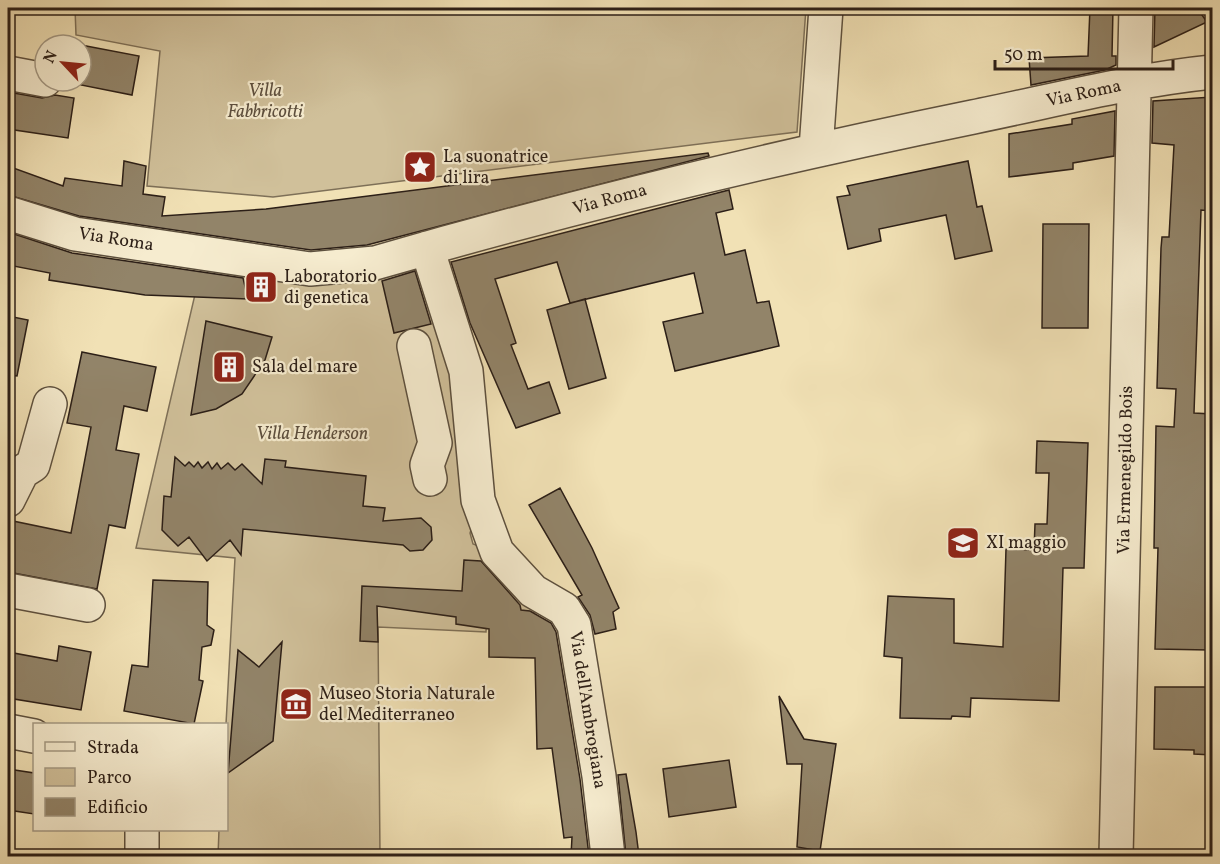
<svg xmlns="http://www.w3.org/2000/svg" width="1220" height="864" font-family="Vollkorn,serif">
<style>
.green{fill:#d0c09a;stroke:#7e7058;stroke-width:1.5}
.building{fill:#928469;stroke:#2c1f17;stroke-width:1.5}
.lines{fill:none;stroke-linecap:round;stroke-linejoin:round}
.minor-casing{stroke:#5d503e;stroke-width:36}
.minor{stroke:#f6eccf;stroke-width:33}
.labels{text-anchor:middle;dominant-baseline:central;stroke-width:4.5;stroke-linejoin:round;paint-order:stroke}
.park-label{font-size:18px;font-style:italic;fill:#5d4f3e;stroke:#f6eccf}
.street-label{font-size:18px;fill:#2c1f17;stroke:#f6eccf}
.poi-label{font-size:18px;fill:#2c1f17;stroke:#f6eccf;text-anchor:start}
</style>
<rect width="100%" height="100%" fill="#f1e1b5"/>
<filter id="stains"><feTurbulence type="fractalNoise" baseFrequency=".00333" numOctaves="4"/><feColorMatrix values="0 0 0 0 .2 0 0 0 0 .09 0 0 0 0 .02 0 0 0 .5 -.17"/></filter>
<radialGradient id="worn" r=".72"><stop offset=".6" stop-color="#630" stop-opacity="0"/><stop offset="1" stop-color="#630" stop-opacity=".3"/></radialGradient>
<path class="green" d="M75 8H806L797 132 273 197 147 186 160 51 76 35Z
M203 260 381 278 425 268 445 340 474 522 470 533 473 544 490 550 562 614 487 610 486 632 378 627 380 856H218L219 830H226V724L235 558 136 548Z"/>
<path class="building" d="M1090 8H1113L1112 56H1116V65L1105 70 1031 85 1029 58 1088 56Z
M1155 8H1197L1207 22 1154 47Z
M81 45 139 56 132 95 81 85Z
M8 92 42 98 55 95 74 98 68 138 8 129Z
M1212 97 1208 174H1212V211L1201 210 1194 413 1212 414 1209 650 1155 649 1158 548H1154L1156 426 1174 427 1176 389 1157 388 1161 248 1162 237H1169L1174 145 1152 143 1153 101Z
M1115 111 1114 156 1073 163V169L1009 177V134L1072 124V119Z
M708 153 709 156 367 245 311 250 79 216 8 195V166L63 186 65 178 122 186 124 161 146 166 143 194 165 197 162 216 266 209Z
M968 161 977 207 982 206 992 251 955 259 946 215 879 229 881 241 848 249 837 197 850 195 847 186Z
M729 190 733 209 716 213 725 255 745 250 757 303 769 301 779 346 675 371 663 322 703 313 694 273 570 303 557 262 495 279 516 343 511 345 528 389 549 382 560 413 516 428 470 323 451 262Z
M1043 224H1089L1088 328H1042Z
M8 232 72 253 243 278 248 299 145 295 49 280 50 273 8 265Z
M415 271 431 324 394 333 382 281Z
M585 299 606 378 569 389 547 310Z
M8 316 28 320 17 376 8 375Z
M206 321 272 337 265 360 242 394 216 409 191 415Z
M82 352 156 367 147 411 124 406 116 450 139 454 125 528 109 525 97 589 8 572V520L71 533 91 427 67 423Z
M1037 441 1088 443 1084 568H1063L1059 701 971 698 970 717 952 716 951 719 900 718 902 658 884 656 888 596 954 599V643L1003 647 1006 549 1034 550 1035 524H1047L1049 473H1036Z
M175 457 185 466 189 462 194 467 198 462 202 468 208 462 212 469 217 463 221 469 228 463 235 470 242 464 262 484 265 459 286 461 285 467 366 476 363 506 385 508 383 521 421 518 431 527 432 540 423 550 410 551 403 545 243 529 241 555 230 540 207 561 189 537 178 546 162 530 164 496 171 497Z
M560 488 592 548 619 608 613 612 616 629 595 634 590 615 578 597 582 595 529 505Z
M464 560 481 561 520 605 521 610 530 611 551 623 556 632 580 779 589 856H571L572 837 564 838 552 748 537 749 535 658 489 657V629L456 624V617L377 606 378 642 360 641 362 586 462 591Z
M153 580 208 582 207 625 214 630 211 645 202 647 199 680 203 681 194 724 124 711 132 665 148 667Z
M282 642 273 741 228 773 238 650 259 667Z
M59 646 91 652 81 710 8 698V652L57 661Z
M1155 687H1212V755L1194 754V750L1154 749Z
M779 696 804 739 836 744 820 851 797 847 802 764H787Z
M729 760 736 807 669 817 663 769Z
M8 769 34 773V814L8 810Z
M626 774 636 832 639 856H626L618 775Z"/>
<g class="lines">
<defs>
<path id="minor" d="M8 73 45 80
M816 149 826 8
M8 213 75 234 310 269 375 263C572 206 772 158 973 117 1052 101 1132 80 1212 72
M427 248 466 371 478 500 497 552 533 591 564 609 574 625 599 776 608 856
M414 346 435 443 427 465 430 479
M8 500 22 472 33 465 50 404
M8 590 88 605
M8 731 34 736
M142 830V856
M1116 856 1136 8"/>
</defs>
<use href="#minor" class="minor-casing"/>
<use href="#minor" class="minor"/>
</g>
<defs>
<symbol id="sight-square" viewBox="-11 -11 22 22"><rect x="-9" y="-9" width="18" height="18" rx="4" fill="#8f2418" stroke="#f6eccf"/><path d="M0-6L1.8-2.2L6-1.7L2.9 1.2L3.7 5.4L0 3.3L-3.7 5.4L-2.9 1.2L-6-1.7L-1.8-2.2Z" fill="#fff"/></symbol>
<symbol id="building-square" viewBox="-11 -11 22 22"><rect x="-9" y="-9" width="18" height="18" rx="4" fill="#8f2418" stroke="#f6eccf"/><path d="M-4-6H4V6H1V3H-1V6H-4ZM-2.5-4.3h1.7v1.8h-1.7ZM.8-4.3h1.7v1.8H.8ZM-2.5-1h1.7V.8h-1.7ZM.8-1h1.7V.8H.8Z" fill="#fff"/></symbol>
<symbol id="school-square" viewBox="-11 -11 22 22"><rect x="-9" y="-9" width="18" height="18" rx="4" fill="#8f2418" stroke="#f6eccf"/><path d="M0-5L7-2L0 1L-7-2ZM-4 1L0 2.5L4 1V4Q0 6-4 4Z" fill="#fff"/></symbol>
<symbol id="museum-square" viewBox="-11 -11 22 22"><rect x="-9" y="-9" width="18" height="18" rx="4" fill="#8f2418" stroke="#f6eccf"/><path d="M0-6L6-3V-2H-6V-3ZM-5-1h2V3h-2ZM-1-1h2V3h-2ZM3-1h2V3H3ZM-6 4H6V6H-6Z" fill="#fff"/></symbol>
</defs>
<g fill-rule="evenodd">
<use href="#sight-square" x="401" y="148" width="38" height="38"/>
<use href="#building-square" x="242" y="268" width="38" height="38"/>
<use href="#building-square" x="210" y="348" width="38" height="38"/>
<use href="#school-square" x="944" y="524" width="38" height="38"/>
<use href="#museum-square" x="277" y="685" width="38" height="38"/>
</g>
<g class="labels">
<g class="park-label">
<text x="265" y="91">Villa<tspan x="265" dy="21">Fabbricotti</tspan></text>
<text x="312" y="434">Villa Henderson</text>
</g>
<g class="street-label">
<text transform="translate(1084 94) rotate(-12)">Via Roma</text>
<text transform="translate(610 200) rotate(-15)">Via Roma</text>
<text transform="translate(116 240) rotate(9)">Via Roma</text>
<text transform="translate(1126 470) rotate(-89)">Via Ermenegildo Bois</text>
<text transform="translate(587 710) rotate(81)">Via dell'Ambrogiana</text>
</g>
<g class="poi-label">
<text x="443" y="157">La suonatrice<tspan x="443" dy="21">di lira</tspan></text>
<text x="284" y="277">Laboratorio<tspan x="284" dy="21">di genetica</tspan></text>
<text x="252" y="367">Sala del mare</text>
<text x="986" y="543">XI maggio</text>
<text x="319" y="694">Museo Storia Naturale<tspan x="319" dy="21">del Mediterraneo</tspan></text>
</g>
</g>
<rect width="1220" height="864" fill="none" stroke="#f1e1b5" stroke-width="30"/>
<rect x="9" y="9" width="1202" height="846" fill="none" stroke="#2c1f17" stroke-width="3"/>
<rect x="15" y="15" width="1190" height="834" fill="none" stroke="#2c1f17" stroke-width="1.5"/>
<rect x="33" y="723" width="195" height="108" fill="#f6eccf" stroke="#a59a85" stroke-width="1.5"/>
<rect x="45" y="742" width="30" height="9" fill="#f6eccf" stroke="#a59a85" stroke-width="1.5"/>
<text x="87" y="753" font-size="18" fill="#2c1f17">Strada</text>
<rect x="45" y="768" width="30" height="18" fill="#d0c09a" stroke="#a59a85" stroke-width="1.5"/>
<text x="87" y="783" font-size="18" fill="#2c1f17">Parco</text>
<rect x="45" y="798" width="30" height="18" fill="#928469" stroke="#a59a85" stroke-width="1.5"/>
<text x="87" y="813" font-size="18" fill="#2c1f17">Edificio</text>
<g transform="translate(63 63) rotate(296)"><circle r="28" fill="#f6eccf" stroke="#a59a85" stroke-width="1.5"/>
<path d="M0-4.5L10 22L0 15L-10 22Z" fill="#8f2418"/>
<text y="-9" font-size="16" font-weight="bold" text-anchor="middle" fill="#2c1f17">N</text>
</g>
<path d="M995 60v9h178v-9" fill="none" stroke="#2c1f17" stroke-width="3"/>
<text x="1004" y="60" font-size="18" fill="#2c1f17" stroke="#f6eccf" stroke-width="4.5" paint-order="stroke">50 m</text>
<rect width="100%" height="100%" filter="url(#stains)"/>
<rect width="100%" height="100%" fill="url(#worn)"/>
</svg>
